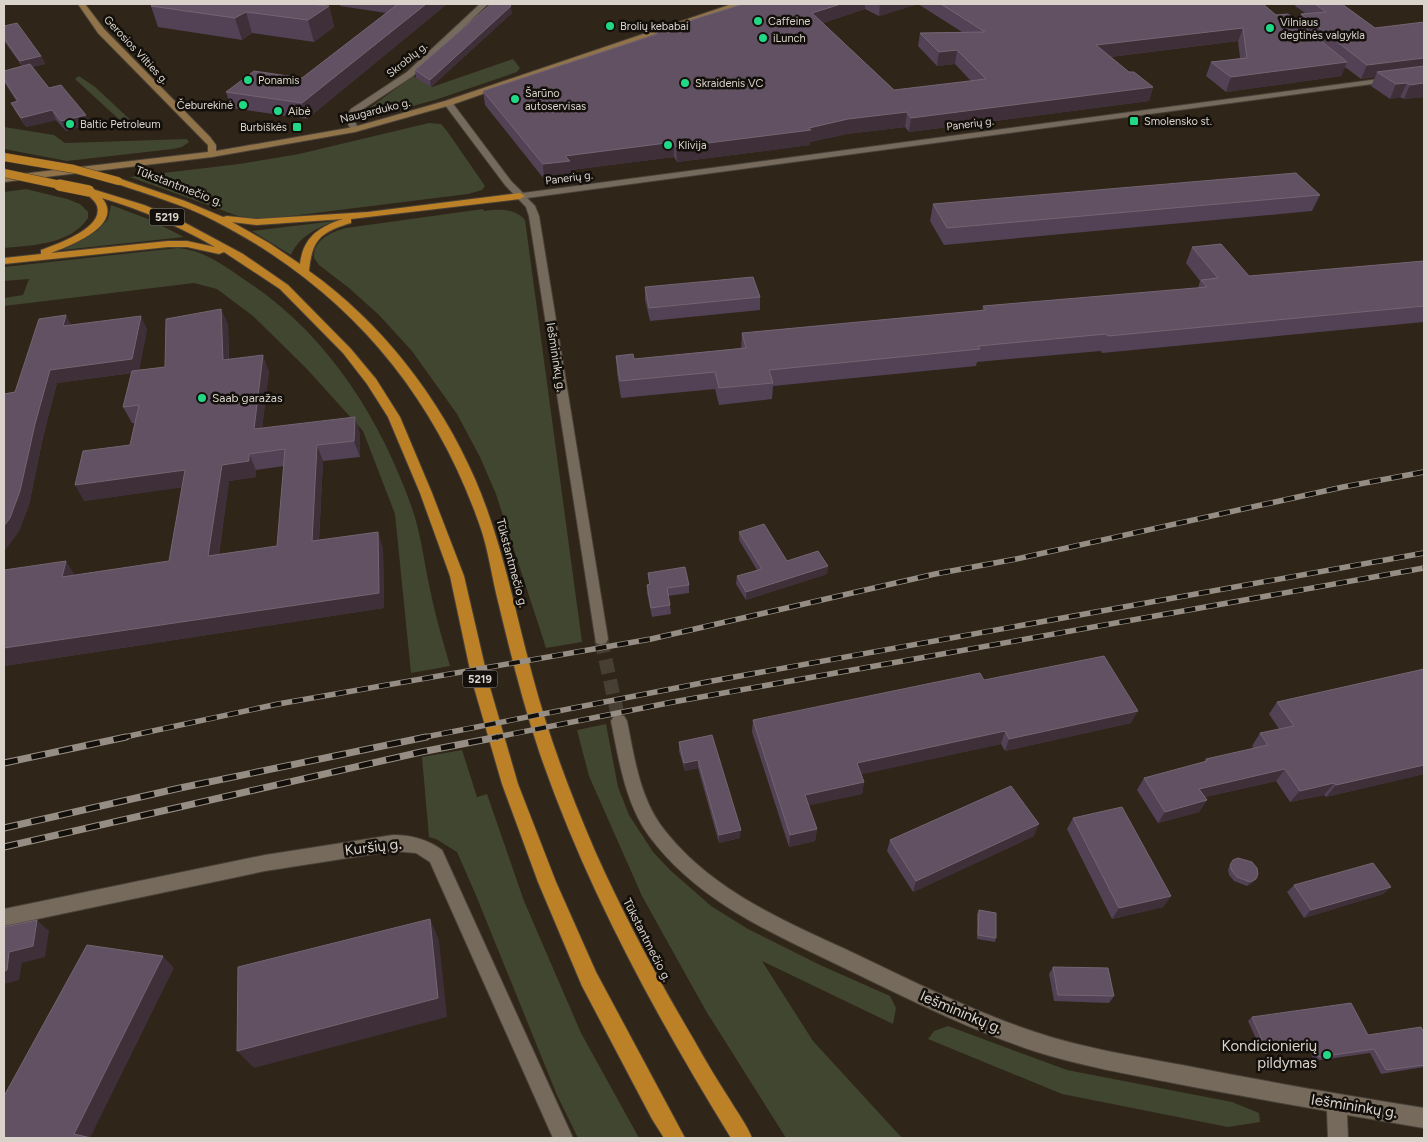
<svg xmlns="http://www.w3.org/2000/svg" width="1428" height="1142" font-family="Figtree,sans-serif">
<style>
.green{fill:#414630}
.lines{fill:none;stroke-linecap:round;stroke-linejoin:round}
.minor-tunnel{stroke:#483f34;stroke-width:14;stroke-dasharray:14 7;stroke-linecap:butt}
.minor-casing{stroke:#494138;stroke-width:2}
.secondary-casing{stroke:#494138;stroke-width:2}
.trunk-casing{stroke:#494138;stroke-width:2}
.minor{fill:#766a5c;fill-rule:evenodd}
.secondary{fill:#907348;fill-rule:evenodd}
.trunk{fill:#bc8126;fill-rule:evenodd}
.rail-far1-casing{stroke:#968e84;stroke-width:5.5}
.rail-casing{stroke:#968e84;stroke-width:7}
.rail-far1{stroke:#130f0a;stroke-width:4;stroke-dasharray:11;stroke-linecap:butt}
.rail{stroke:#130f0a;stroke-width:5;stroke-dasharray:14;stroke-linecap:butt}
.trunk-bridge-far1-casing{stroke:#494138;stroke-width:9;stroke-linecap:butt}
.trunk-bridge-casing{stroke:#494138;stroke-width:12;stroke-linecap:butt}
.trunk-bridge-far1{stroke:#bc8126;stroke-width:8}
.trunk-bridge{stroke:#bc8126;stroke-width:11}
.wall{fill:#534155;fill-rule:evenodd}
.shaded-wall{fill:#3f2f38}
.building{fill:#615162;stroke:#746572;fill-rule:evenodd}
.poi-dot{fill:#22d887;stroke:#130f0a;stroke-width:2}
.labels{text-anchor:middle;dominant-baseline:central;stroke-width:5;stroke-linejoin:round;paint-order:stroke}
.far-poi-label{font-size:11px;fill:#d9d3cb;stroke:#130f0a;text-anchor:start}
.far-street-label{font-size:11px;fill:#d9d3cb;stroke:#130f0a}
.shield{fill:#130f0a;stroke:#9e9891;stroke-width:1}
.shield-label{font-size:11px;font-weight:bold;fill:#d9d3cb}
.street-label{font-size:12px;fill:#d9d3cb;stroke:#130f0a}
.poi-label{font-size:12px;fill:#d9d3cb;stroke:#130f0a;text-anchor:start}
.near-street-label{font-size:15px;fill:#d9d3cb;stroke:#130f0a}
.near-poi-label{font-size:15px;fill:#d9d3cb;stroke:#130f0a;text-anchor:end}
</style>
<rect width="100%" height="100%" fill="#2f2519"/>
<path class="green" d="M513 59 520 68 517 72 438 99 370 118H364L360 115 413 76 432 87Z
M79 76 95 87 137 126V129L124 130V124L75 79Z
M429 123 441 124 447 131 485 186 482 190 468 194 259 220 238 216 130 177 239 164 299 154Z
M4 127 54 135 65 143 187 139 189 142 182 147 173 149 67 161 4 149Z
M26 189 67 199 80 204 88 212V218C70 245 33 245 4 248V192Z
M111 205 148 219 184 237 62 250 97 231 108 219Z
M483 209 484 211C499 209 514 208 525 220L582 642 546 648 496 494 480 457 457 414 412 351 379 315 349 288 319 265 314 258C313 240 331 232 346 228Z
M335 221C318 228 299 236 291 255L252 231Z
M178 248C206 250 228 269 251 284 329 337 381 420 412 508 421 534 424 562 430 589 435 615 443 641 450 666L411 673 395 514 363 431 306 368 253 316 217 289 194 283 4 306V298L23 295 29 279 4 281V267Z
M606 724 618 787 629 815 653 852 670 870 711 906 748 929 820 965 890 996 896 1008 893 1024 762 961 813 1041 902 1138H786L706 1011 642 896 589 776 577 730Z
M462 750 477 797 487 794 524 901 581 1033 639 1138H578L557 1095 475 893 457 852 436 839 429 837 422 757Z
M948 1026 1067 1070 1232 1102 1259 1113 1260 1122 1228 1127 1062 1094 928 1039 934 1031Z"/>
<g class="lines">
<path class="minor-tunnel" d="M601 639 619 721"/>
<defs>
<path id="minor" d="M480 4H488L413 76 357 113 353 119 359 129 352 131 345 119 351 109 407 72Z
M1424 73V77L527 198 535 206 539 216 608 639 606 643 601 645 596 643 529 216 526 207 505 185 445 105V101H451L511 181 523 193Z
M619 715 624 716 627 721C634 755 639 794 660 824 705 886 777 918 845 949 908 979 969 1010 1035 1032 1083 1048 1133 1056 1182 1065 1263 1081 1343 1095 1424 1108V1128L1347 1115 1348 1138H1328L1327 1111C1276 1102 1224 1093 1173 1083 1127 1074 1082 1066 1037 1052 966 1029 901 995 834 963 765 930 696 899 649 836 625 803 619 760 611 721L614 716Z
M393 835C411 835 427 839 442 850L573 1138H553L430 862 416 853 393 851 265 871 4 926V909L265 855Z"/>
<path id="secondary" d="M78 4H85L104 29 210 137 216 145V151L354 127 445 101 732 4H742L451 105 355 132 212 157 4 182V176L208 152V145L204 141 98 33Z"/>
<path id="trunk" d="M118 178 185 201 223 217 227 216 257 219 368 212 520 193 525 196 520 199 351 219V223C321 232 312 239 309 271 381 322 440 398 475 479 502 541 514 608 532 674 548 735 570 793 595 851 624 916 658 979 694 1040 705 1060 717 1080 730 1100 737 1112 747 1125 752 1138H731C656 1016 587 890 540 754 522 701 509 647 496 593 491 571 488 550 481 529 434 391 344 287 215 221 183 204 148 195 115 183L113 181ZM343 219C318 227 303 238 300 264L269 243 232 222 257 225Z
M89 188 144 205 176 218 243 254 288 285 351 349 376 379 400 417 432 493 464 576 489 684 518 784 556 882 596 972 685 1138H664L652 1119 582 986 538 882 502 784 473 684 450 576 420 493 388 417 367 384 343 353 280 289 224 252 219 254 187 247H168L4 264V258L41 254V250C57 244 104 228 97 206 95 200 88 196 84 191ZM102 198C143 210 178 226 215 247L187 241H168L51 253C70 246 125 225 102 198Z"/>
</defs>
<use href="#minor" class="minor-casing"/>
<use href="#secondary" class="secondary-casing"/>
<use href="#trunk" class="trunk-casing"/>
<use href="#minor" class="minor"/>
<use href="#secondary" class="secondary"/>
<use href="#trunk" class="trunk"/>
<defs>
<path id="rail-far1" d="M120 738 278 704 651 639 935 574 1016 559 1343 487 1424 472
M420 738 712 681 1424 553
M492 738 673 702 1424 568"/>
<path id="rail" d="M4 763 126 737
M4 828 180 788 426 737
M4 847 421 752 498 737"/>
</defs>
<use href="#rail-far1" class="rail-far1-casing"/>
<use href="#rail" class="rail-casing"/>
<use href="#rail-far1" class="rail-far1"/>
<use href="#rail" class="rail"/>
<defs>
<path id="trunk-bridge-far1" d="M4 157 74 169 118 181
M4 173 65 186"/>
<path id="trunk-bridge" d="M59 185 89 191"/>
</defs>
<use href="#trunk-bridge-far1" class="trunk-bridge-far1-casing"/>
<use href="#trunk-bridge" class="trunk-bridge-casing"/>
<use href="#trunk-bridge-far1" class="trunk-bridge-far1"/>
<use href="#trunk-bridge" class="trunk-bridge"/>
</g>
<path class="wall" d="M340 4H447L307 119 231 108 226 92 302 78 386 13 340 6Z
M743 4H918L879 16 865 9 823 23 894 90 971 81 955 64 937 66 918 46 920 33 962 32 918 4H1263L1276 15 1298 22 1301 14 1305 13 1295 6 1296 4H1342L1424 97 1404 99 1400 97 1390 99 1371 86 1375 77 1361 79 1345 67 1341 76 1226 92 1206 76 1211 62 1240 58 1238 41 1110 57 1129 72 1153 87 1149 101 909 132 905 127 847 134 810 142V145L677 162 674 157 571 170V176L544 179 485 105 483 91 655 35V34Z
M151 6H329L334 27 314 42 252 33 242 40 158 27Z
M512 13 431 87 416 78 415 70Z
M4 26 41 56 45 64 32 67 49 88 90 124 66 131 56 120 26 127 16 112 11 103 17 102 4 82V71L22 66 4 41Z
M1320 195 1312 211 944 245 930 221 933 204Z
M1192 247 1249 276 1424 261V322L1102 353 1101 351 977 362 976 366 773 386 772 399 719 405 715 389 621 398 617 373 616 356 634 359 741 348 742 333 982 311 983 306 1198 288 1200 281 1186 263Z
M645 287 760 297V310L650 321 645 300Z
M221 309 228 325 229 359 269 371 262 428 360 433V457L323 461 319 540 383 548 384 608 4 666V570L75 575 169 561 182 487 84 501 130 445 135 423H132L123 407 132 373 57 383 43 437 29 505 19 531 5 550 4 549V394L15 392 71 325 147 329 139 370 165 367ZM284 466 277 546 219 554 229 481 256 477V470Z
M739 532 787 561 828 566 827 574 746 600 736 584 737 576 757 570 739 540Z
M648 573 689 585V593L668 596 670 605 671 614 652 617 647 593V585L649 584Z
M1424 669V774L1326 797 1324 795 1290 802 1276 781 1205 797 1207 800 1199 812 1158 823 1137 790 1144 778 1204 762 1206 759 1254 749 1252 746 1260 733 1279 729 1269 714 1277 702Z
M984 680 1131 723 1005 751 1001 744 861 774 864 782 862 794 808 805 817 829 815 841 789 847 752 732 753 720Z
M712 735 740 838 719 843 698 768 685 771 679 751V742Z
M1073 818 1171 896 1163 907 1112 919 1067 829Z
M1034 836 913 892 887 851 890 840Z
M1233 860 1253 883 1247 886 1234 881 1229 875 1228 869Z
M1294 885 1391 887 1383 894 1304 918 1287 892Z
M979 910 996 938 995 942 977 939V914Z
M1053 967 1114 996 1109 1003 1054 1001 1049 974Z
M1252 1017 1368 1035 1424 1033V1067L1381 1074 1370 1053 1314 1061 1308 1047 1263 1054 1248 1021Z"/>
<path class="shaded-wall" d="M426 4H447L307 119 302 103Z
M841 4H865V9L811 27 812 13Z
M880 4H918L879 16Z
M329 6 334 27 314 42 308 20Z
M511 6 512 13 431 87 430 80Z
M246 12 252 33 242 40 235 18Z
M1243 28 1238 41 1092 59 1096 45Z
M957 50 955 64 937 66 939 52Z
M41 56 45 64 24 69 20 61Z
M1424 58V72H1377L1375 77 1361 79 1367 65Z
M1347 62 1341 76 1226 92 1231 77Z
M1407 83 1400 97 1390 99 1396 84Z
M1424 83V97L1404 99 1410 85Z
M1153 87 1149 101 909 132 911 118Z
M52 110 56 120 26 127 21 118Z
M907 112 905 127 847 134 810 142V145L677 162 676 147 809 128 848 119Z
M86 115 90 124 66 131 61 121Z
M674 142V157L571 170V176L544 179 543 164 565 156Z
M221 309 228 325 229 376 223 360Z
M66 315 73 328 63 326Z
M141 316 147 329 139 372 57 383 43 437 29 505 19 531 5 550 4 548V526L35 424 50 370Z
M263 355 269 371 260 445 254 429Z
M355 417 360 433V457L354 441Z
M317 445 323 461 318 557 312 541Z
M249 454 256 470V477L229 481 216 572 208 556 222 465Z
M185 470 193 486 84 501 75 485Z
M378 532 383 548 384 608 4 666V648Z
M66 561 76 577H62Z
M828 566 827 574 746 600V592Z
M1138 711 1131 723 1005 751 1009 739Z
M1005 731 1001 744 855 776 857 763Z
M698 760V768L685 771 684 763Z
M1424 765V774L1326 797 1336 785Z
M1285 769 1276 781 1191 800 1199 789Z
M864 782 862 794 803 807 805 795Z
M1334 783 1324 795 1290 802 1300 791Z
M1207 800 1199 812 1158 823 1165 812Z
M1039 824 1034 836 913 892 916 881Z
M817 829 815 841 789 847 790 835Z
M741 830 740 838 719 843V835Z
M1256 879 1253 883 1247 886 1250 882Z
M1391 887 1383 894 1304 918 1311 910Z
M1171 896 1163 907 1112 919 1119 908Z
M430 919 439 940 447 1017 254 1068 237 1051Z
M37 920 49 931 45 957 22 963 19 980 4 984V971L9 952Z
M163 956 174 968 90 1138 74 1134Z"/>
<path class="building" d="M154 4H308L329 6 308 20 246 12 235 18 151 6Z
M398 4H426L302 103 226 92 254 71 302 78Z
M491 4H509L511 6 430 80 415 70Z
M743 4H841L812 13 894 90 986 79 957 50 939 52 920 33 985 32 941 4H1263L1276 15 1288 14 1347 62 1231 77 1211 62 1247 58 1243 28 1096 45 1129 72H1134L1153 87 911 118 907 112 848 119 809 128 811 130 676 147 674 142 565 156 570 161 543 164 483 91 657 34H655L659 31 698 18Z
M1315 4H1342L1375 28 1424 22V58L1367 65 1301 14 1326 12Z
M17 23 41 56 20 61 4 38V26Z
M30 64 49 88 61 85 86 115 61 121 52 110 21 118 11 103 18 101 4 79V71Z
M1424 66V83L1410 85 1407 83 1396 84 1377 72Z
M1296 173 1320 195 947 228 933 204Z
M1221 244 1249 276 1424 261V306L1108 336 1106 334 978 346 980 349 769 370 773 383 719 388 715 372 620 381 616 356 633 354 634 359 746 348 742 333 986 310 983 306 1207 287 1201 280 1218 278 1192 247Z
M753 277 760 297 649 308 645 287Z
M221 309 223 360 263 355 254 429 355 417 354 441 317 445 312 541 378 532 379 593 4 648V570L66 561 62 577 169 561 185 470 75 485 83 451 130 445 139 405 123 407 132 371 165 367 166 319ZM285 449 277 546 208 556 222 465 249 461V454Z
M66 315 63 326 141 316 132 359 50 370 35 424 20 491 10 518 4 526V394L15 392 39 319Z
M764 524 787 561 818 551 828 566 746 592 737 576 762 569 739 532Z
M685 567 689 585 667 588 670 605 651 608 647 585 650 584 648 573Z
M1104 656 1138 711 1009 739 1005 731 857 763 864 782 805 795 817 829 790 835 753 720 980 673 984 680Z
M1424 669V765L1336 785 1334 783 1300 791 1285 769 1199 789 1207 800 1165 812 1144 778 1207 761 1206 759 1268 745 1260 733 1294 726 1277 702Z
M712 735 741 830 719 835 698 760 684 763 679 742Z
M1011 786 1039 824 916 881 890 840Z
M1122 807 1171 896 1119 908 1073 818Z
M1238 858 1252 862 1257 868 1258 874 1256 879 1250 882 1237 877 1232 871 1230 865 1233 860Z
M1373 863 1391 887 1311 910 1294 885Z
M979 910 996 913V938L978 935Z
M430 919 438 998 237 1051 238 967Z
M37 920 33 946 9 952 7 970 4 971V927Z
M87 945 163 956 74 1134 91 1138H4V1096Z
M1053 967 1108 968 1114 996 1058 995Z
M1351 1003 1368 1035 1421 1027 1424 1033V1065L1386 1070 1374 1049 1319 1057 1312 1044 1267 1051 1252 1017Z"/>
<g class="poi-dot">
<circle cx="758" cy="21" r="5"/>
<circle cx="610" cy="26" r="5"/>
<circle cx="1270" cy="28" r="5"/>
<circle cx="763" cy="38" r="5"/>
<circle cx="248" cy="80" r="5"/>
<circle cx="685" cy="83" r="5"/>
<circle cx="515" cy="99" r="5"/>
<circle cx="243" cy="105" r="5"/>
<circle cx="278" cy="111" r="5"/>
<rect x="1129" y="116" width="10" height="10" rx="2.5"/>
<circle cx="70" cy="124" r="5"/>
<rect x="292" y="122" width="10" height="10" rx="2.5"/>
<circle cx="668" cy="145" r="5"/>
<circle cx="202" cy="398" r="5"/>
<circle cx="1327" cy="1055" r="5"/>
</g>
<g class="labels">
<g class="far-poi-label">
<text x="768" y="21">Caffeine</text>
<text x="1280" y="22">Vilniaus<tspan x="1280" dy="13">degtinės valgykla</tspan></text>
<text x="620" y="26">Brolių kebabai</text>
<text x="773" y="38">iLunch</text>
<text x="258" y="80">Ponamis</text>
<text x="695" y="83">Skraidenis VC</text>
<text x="525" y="93">Šarūno<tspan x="525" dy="13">autoservisas</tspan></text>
<text x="233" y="105" text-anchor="end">Čeburekinė</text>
<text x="288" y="111">Aibė</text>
<text x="1144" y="121">Smolensko st.</text>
<text x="80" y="124">Baltic Petroleum</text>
<text x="287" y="127" text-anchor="end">Burbiškės</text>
<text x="678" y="145">Klivija</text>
</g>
<g class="far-street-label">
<text transform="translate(136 50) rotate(47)">Gerosios Vilties g.</text>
<text transform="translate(407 60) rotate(-39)">Skroblų g.</text>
<text transform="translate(375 111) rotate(-14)">Naugarduko g.</text>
<text transform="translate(970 124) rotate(-7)">Panerių g.</text>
<text transform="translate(569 178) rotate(-7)">Panerių g.</text>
</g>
<g class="shield">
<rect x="149.5" y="208.5" width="35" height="17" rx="4"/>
<rect x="462.5" y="670.5" width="35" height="17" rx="4"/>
</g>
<g class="shield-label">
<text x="167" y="217">5219</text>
<text x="480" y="679">5219</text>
</g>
<g class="street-label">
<text transform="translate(179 186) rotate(21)">Tūkstantmečio g.</text>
<text transform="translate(556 357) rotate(81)">Iešmininkų g.</text>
<text transform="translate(512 563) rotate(75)">Tūkstantmečio g.</text>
<text transform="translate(647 940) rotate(63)">Tūkstantmečio g.</text>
</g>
<g class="poi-label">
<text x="212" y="398">Saab garažas</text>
</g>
<g class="near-street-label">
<text transform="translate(373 847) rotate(-7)">Kuršių g.</text>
<text transform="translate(961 1012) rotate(23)">Iešmininkų g.</text>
<text transform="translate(1354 1106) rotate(9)">Iešmininkų g.</text>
</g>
<g class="near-poi-label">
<text x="1317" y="1046">Kondicionierių<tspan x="1317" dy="17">pildymas</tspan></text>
</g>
</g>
<rect width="1428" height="1142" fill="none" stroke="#d9d3cb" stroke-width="10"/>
</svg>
